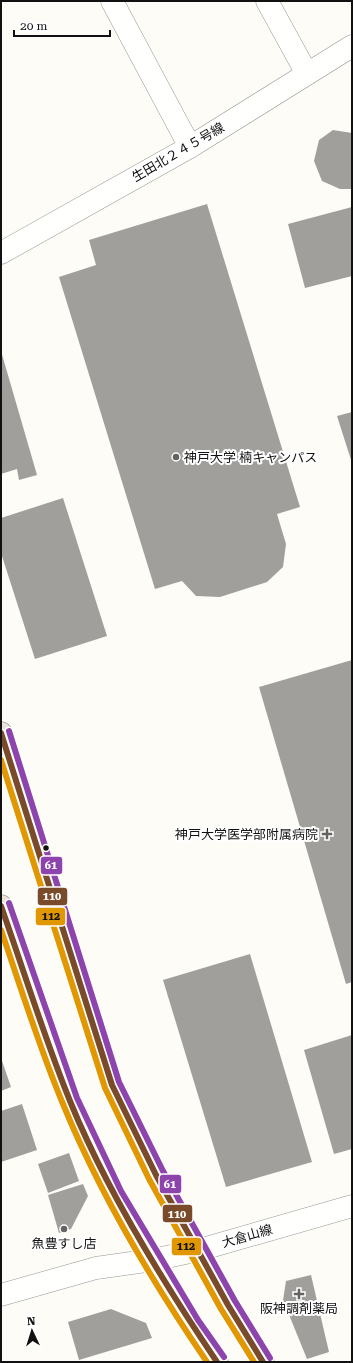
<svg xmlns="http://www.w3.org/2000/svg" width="353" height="1363" font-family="'Roboto Serif','Noto Sans JP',serif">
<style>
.building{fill:#a19f9c}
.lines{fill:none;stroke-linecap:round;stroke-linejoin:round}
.minor-casing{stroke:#979795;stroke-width:23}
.highway-casing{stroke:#858482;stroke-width:23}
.minor{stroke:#fffffe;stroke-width:22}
.highway{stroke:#eae1d8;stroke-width:22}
.bus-1-casing{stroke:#fff;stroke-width:9}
.bus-2-casing{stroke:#fff;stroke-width:9}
.bus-3-casing{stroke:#fff;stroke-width:9}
.bus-1{stroke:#7a4b2a;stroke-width:6}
.bus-2{stroke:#e09702;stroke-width:6}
.bus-3{stroke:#8e44ad;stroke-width:6}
.poi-dot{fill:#646362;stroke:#fff;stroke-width:1.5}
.bus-dot{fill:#111;stroke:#fff;stroke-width:1.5}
.labels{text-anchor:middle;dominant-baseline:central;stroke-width:4;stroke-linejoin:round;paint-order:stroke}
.street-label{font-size:13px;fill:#111;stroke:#fff}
.poi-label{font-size:13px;fill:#111;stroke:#fff}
.line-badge{stroke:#fff;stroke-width:1.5}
.badge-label{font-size:11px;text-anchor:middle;font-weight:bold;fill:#fff}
.pale-badge-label{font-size:11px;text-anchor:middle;font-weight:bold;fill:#111}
</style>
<rect width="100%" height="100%" fill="#fdfcf7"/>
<path class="building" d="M333 130 352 133V189H340L322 181 314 161 319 140Z
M207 204 300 507 277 514 286 544 283 567 267 582 220 597 196 596 182 581 155 589 59 277 96 265 89 240Z
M352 207V276L305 288 288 224Z
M1 351 37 475 19 480 17 469 1 474Z
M352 412V463L337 416Z
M63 498 107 636 35 659 1 553V518Z
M352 660V982L346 984 259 687Z
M250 954 312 1162 226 1187 163 980Z
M352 1035V1149L334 1154 304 1050Z
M1 1058 11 1087 1 1091Z
M22 1104 37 1150 1 1162V1111Z
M69 1153 79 1181 48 1193 38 1164Z
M83 1184 88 1196 71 1229 59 1233 48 1195Z
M311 1275 329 1352 307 1359 283 1300 286 1281Z
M111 1309 146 1323 152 1338 79 1360 68 1322Z"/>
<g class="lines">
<defs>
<path id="minor" d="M112 1 190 147
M267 1 307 74
M1 253 190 147 352 46
M1 1295 96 1268 153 1260 199 1250 352 1206"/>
<path id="highway" d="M1 733 112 1085 156 1175 228 1305 263 1362
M1 906 70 1101 114 1195 191 1324 217 1362"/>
</defs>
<use href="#minor" class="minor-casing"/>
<use href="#highway" class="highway-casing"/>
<use href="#minor" class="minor"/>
<use href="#highway" class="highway"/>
<defs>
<path id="bus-1" d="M1 733 112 1085 156 1175 228 1305 263 1362
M1 906C24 971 44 1037 70 1101 106 1190 163 1282 217 1362"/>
<path id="bus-2" d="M1 760 105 1088 149 1179 221 1309 254 1362
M1 930C21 988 39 1047 63 1104 99 1192 153 1283 207 1362"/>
<path id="bus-3" d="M9 731 119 1082 163 1171 235 1301 270 1358
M9 903 77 1098 121 1191 198 1320 224 1357"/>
</defs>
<use href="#bus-1" class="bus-1-casing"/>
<use href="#bus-2" class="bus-2-casing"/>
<use href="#bus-3" class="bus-3-casing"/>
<use href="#bus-1" class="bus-1"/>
<use href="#bus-2" class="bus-2"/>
<use href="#bus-3" class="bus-3"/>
</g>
<g class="poi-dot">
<circle cx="176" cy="457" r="4"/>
<path d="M325 828h4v4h4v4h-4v4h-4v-4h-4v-4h4z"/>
<circle cx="64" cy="1229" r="4"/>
<path d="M297 1288h4v4h4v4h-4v4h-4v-4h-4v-4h4z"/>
</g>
<circle class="bus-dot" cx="46" cy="848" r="3.5"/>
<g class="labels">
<g class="street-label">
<text transform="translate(178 152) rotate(-30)">生田北２４５号線</text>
<text transform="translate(247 1236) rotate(-16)">大倉山線</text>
</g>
<g class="poi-label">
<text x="184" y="457" text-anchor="start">神戸大学 楠キャンパス</text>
<text x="318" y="834" text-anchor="end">神戸大学医学部附属病院</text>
<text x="64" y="1243">魚豊すし店</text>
<text x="299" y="1308">阪神調剤薬局</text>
</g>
</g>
<g class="line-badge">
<rect x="40" y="856" width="23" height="19" rx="4" fill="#8e44ad"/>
<rect x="37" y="887" width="31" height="19" rx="4" fill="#7a4b2a"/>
<rect x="35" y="907" width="31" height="19" rx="4" fill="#e09702"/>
<rect x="159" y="1174" width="23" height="20" rx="4" fill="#8e44ad"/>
<rect x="162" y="1204" width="31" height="19" rx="4" fill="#7a4b2a"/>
<rect x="171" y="1237" width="31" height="19" rx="4" fill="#e09702"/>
</g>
<g class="badge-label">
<text x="51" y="869">61</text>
<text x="52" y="900">110</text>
<text x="170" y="1188">61</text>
<text x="177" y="1218">110</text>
</g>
<g class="pale-badge-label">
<text x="51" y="920">112</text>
<text x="186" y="1250">112</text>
</g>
<rect width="353" height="1363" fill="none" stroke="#111111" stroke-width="4"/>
<g transform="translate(32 1331) rotate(356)" stroke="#ffffff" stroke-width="3" paint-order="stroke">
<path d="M0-3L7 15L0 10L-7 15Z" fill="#111111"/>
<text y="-6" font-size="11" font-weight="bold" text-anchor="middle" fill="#111111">N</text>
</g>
<path d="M14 30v6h96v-6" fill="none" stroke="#111111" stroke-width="2"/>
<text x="20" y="30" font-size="12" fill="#111111" stroke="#ffffff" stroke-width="3" paint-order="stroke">20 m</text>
</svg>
